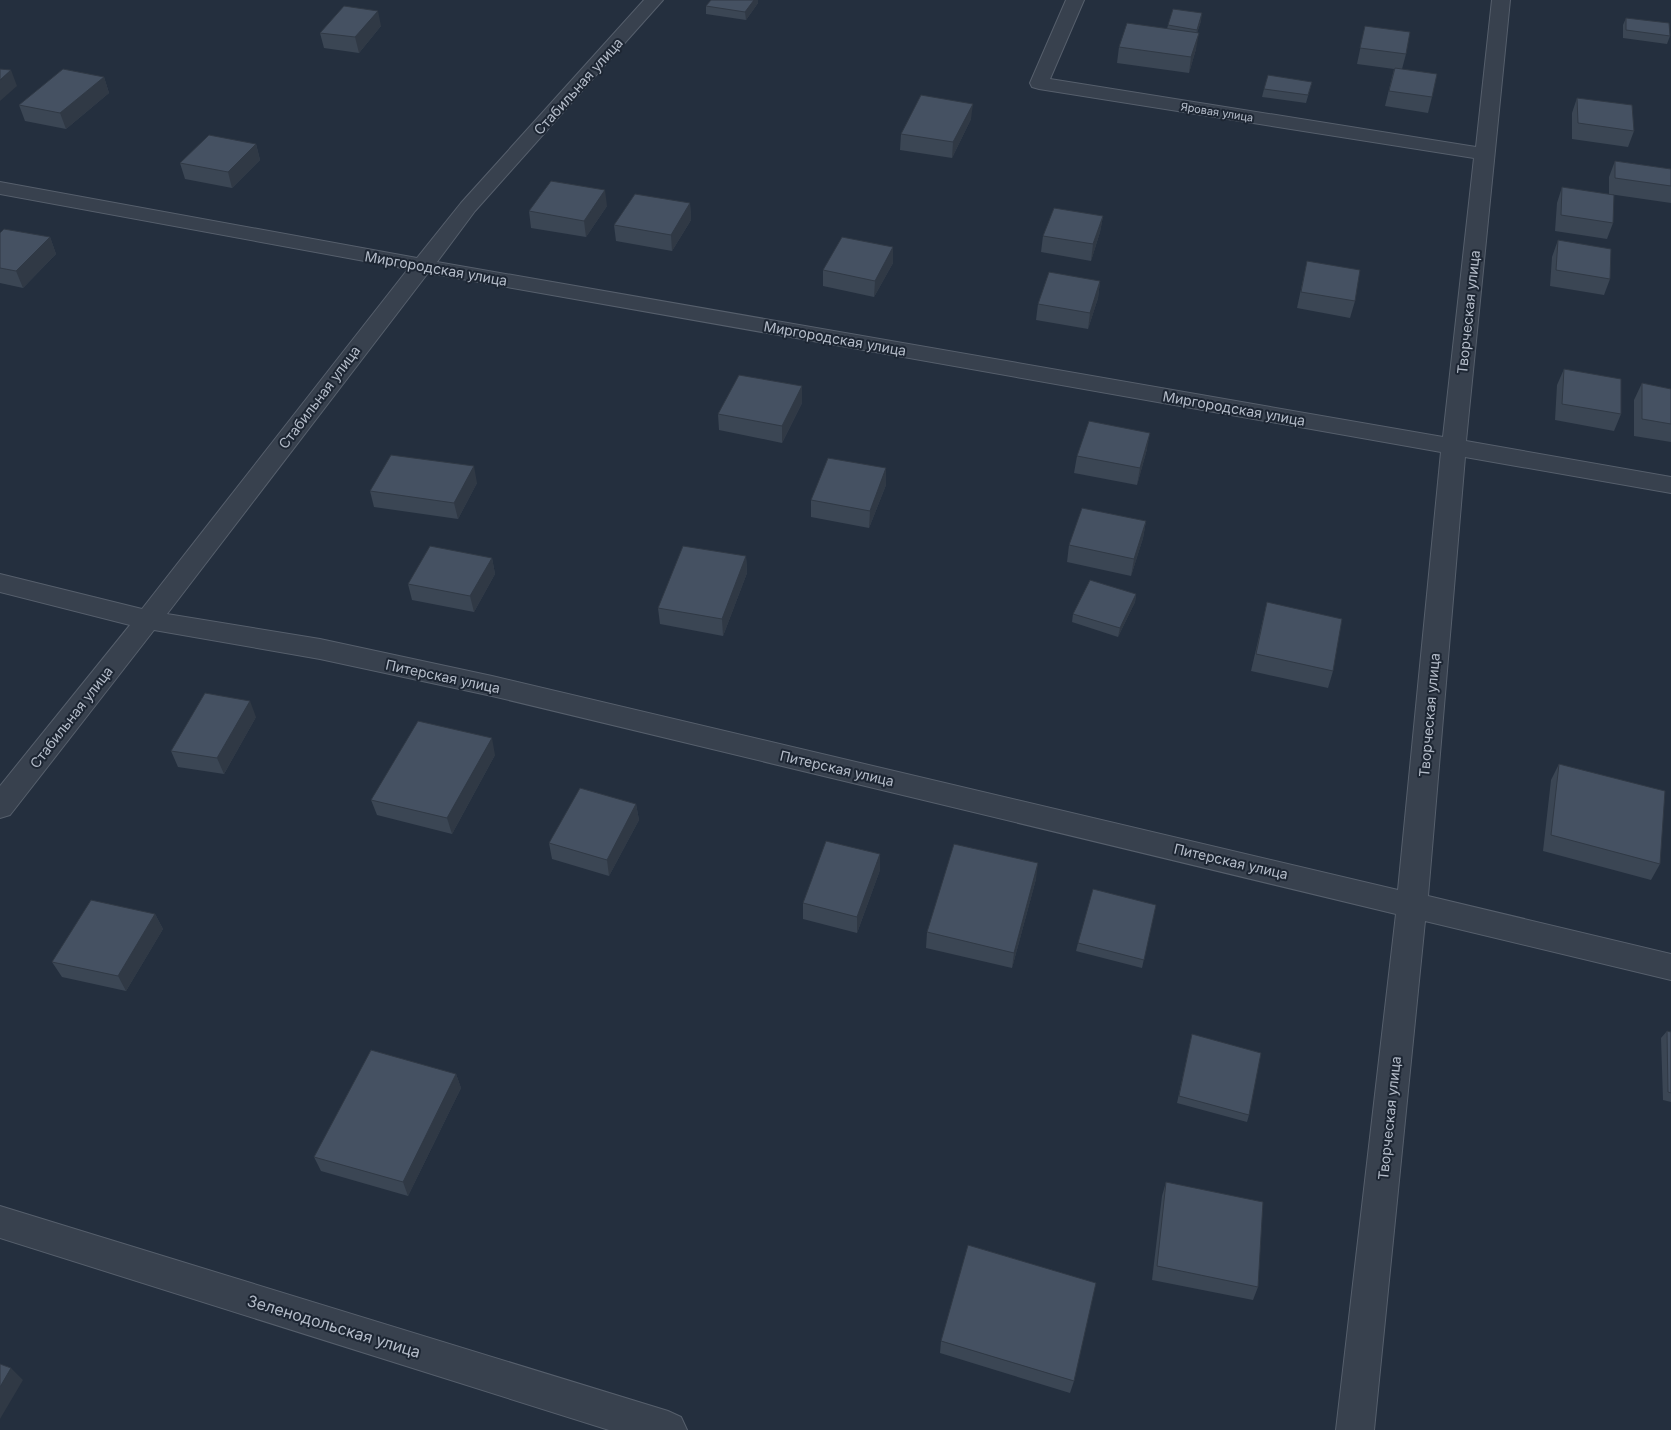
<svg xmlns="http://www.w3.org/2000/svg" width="1671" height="1430" font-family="Inter,sans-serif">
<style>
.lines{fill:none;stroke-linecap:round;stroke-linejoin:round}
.minor-casing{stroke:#565f6c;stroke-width:2}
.minor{fill:#38414e;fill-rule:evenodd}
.wall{fill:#3b4654}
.shaded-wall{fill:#303945}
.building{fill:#455162;stroke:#303945}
.labels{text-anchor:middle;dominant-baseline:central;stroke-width:4;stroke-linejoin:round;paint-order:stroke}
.far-street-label{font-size:11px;fill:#b4bcc9;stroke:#1d2633}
.street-label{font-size:14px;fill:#b4bcc9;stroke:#1d2633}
.near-street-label{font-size:16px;fill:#b4bcc9;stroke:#1d2633}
</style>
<rect width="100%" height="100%" fill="#242f3e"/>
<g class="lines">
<defs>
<path id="minor" d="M644 0H663L475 211 437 262 1443 437 1474 158 1039 89 1032 87 1030 83 1066 0H1084L1050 79 1476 147 1492 0H1510L1466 441 1671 477V493L1465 457 1428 896 1671 954V980L1425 921 1374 1430H1336L1396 914 492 696 320 659 154 630 10 815 0 818V786L130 625 0 592V574L142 609 408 269 0 194V182L417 258 461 203ZM428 273 1441 452 1398 890 492 676 320 639 167 614Z
M0 1206 668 1411 681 1417 687 1430H609L0 1238Z"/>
</defs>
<use href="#minor" class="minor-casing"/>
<use href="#minor" class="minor"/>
</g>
<path class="wall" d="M711 0H758V3L746 20 706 14V6Z
M1626 18 1670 36 1667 44 1623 38V25Z
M1201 21 1197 33 1196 49 1189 73 1117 63 1119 47 1167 29 1168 25Z
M381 26 359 53 324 48 320 33Z
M1365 26 1406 54 1402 69 1432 97 1428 113 1385 106 1394 69 1357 64Z
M104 77 109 93 66 129 25 121 19 105Z
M1312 82 1306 103 1262 97 1264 89Z
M1577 98 1634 131 1628 147 1572 139V113Z
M971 119 952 158 900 150 901 134Z
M256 144 260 160 232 188 185 179 180 163Z
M1615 161 1671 169V203L1609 194V177Z
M1562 187 1613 223 1607 239 1555 231 1557 203Z
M690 203 691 220 672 251 616 241 614 225Z
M607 206 586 237 531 228 529 211Z
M1103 216 1100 232 1091 261 1041 252 1043 236Z
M0 233 50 237 56 254 23 288 0 283Z
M1558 240 1610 279 1604 295 1550 286 1552 257Z
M893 247V263L874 297 823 286V270Z
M1307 261 1355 301 1350 318 1297 308Z
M1100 281 1098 298 1088 329 1036 320 1038 304Z
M1564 369 1621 414 1614 431 1555 420 1557 385Z
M1642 383 1671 389V442L1634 436V400Z
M802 403 782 443 719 430 718 414Z
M1147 449 1137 485 1074 473 1077 456Z
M477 483 458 519 374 507 370 491Z
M886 485 869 528 811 517V500Z
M1146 521 1143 538 1131 576 1067 562 1069 545Z
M746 556 747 573 723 636 660 624 658 608Z
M492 558 495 574 474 612 412 600 408 584Z
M1136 594 1135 602 1118 637 1072 622 1073 614Z
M1267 602 1333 671 1328 688 1251 671Z
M256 717 224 774 178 767 171 751Z
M495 755 452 834 377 815 371 800Z
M1559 764 1660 864 1651 880 1543 851 1551 780Z
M636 804 639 820 609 876 552 859 549 843Z
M880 870 857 933 803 919V903Z
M1036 879 1012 968 926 948 927 932Z
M1156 905 1142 968 1076 951 1078 943Z
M155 914 163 929 126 991 62 977 52 962Z
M1667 1031 1671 1032V1102L1663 1100 1661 1038Z
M1192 1034 1249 1115 1247 1122 1177 1103Z
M456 1074 461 1088 408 1196 321 1171 314 1157Z
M1166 1182 1258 1287 1253 1300 1152 1280 1162 1196Z
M941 1341 1074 1381 1070 1393 940 1353Z"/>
<path class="shaded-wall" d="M754 0H758V3L746 20 745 12Z
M378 11 381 26 359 53 355 37Z
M1202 13 1201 21 1195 38 1197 30Z
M1199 33 1196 49 1189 73 1191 57Z
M11 70 17 86 0 101V80Z
M104 77 109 93 66 129 60 113Z
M973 104 971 119 952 158 953 142Z
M256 144 260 160 232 188 228 172Z
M605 190 607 206 586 237 584 221Z
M690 203 691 220 672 251 671 235Z
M1103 216 1100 232 1091 261 1093 244Z
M50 237 56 254 23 288 16 271Z
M893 247V263L874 297 875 281Z
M1100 281 1098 298 1088 329 1090 313Z
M802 386V403L782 443V426Z
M1150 433 1147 449 1137 485 1140 468Z
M474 466 477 483 458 519 454 503Z
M886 468V485L869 528 870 511Z
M1146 521 1143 538 1131 576 1134 559Z
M746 556 747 573 723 636 722 619Z
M492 558 495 574 474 612 470 596Z
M1136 594 1135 602 1118 637 1120 628Z
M250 701 256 717 224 774 217 758Z
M492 738 495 755 452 834 447 818Z
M636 804 639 820 609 876 607 860Z
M880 854V870L857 933V917Z
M1038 863 1036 879 1012 968 1014 953Z
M155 914 163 929 126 991 118 976Z
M456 1074 461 1088 408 1196 403 1182Z
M11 1368 23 1380 0 1419V1387Z"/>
<path class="building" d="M711 0H754L745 12 706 6Z
M344 6 378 11 355 37 320 33Z
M1173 9 1202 13 1197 30 1168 25Z
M1626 18 1669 23 1670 36 1626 30Z
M1127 23 1199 33 1191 57 1119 47Z
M1365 26 1410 32 1406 54 1360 48Z
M1395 68 1437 74 1432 97 1389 91Z
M0 69 11 70 0 80Z
M63 69 104 77 60 113 19 105Z
M1268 75 1312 82 1308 95 1264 89Z
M921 95 973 104 953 142 901 134Z
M1577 98 1632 105 1634 131 1578 123Z
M209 135 256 144 228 172 180 163Z
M1615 161 1671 169V186L1615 178Z
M551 181 605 190 584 221 529 211Z
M1562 187 1614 195 1613 223 1561 215Z
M635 194 690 203 671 235 614 225Z
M1054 208 1103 216 1093 244 1043 236Z
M4 229 50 237 16 271 0 268V233Z
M842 237 893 247 875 281 823 270Z
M1558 240 1611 249 1610 279 1556 270Z
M1307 261 1360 270 1355 301 1301 292Z
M1049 272 1100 281 1090 313 1038 304Z
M1564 369 1621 379V414L1562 404Z
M739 375 802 386 782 426 718 414Z
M1642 383 1671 389V424L1642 419Z
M1089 421 1150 433 1140 468 1077 456Z
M391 455 474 466 454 503 370 491Z
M828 458 886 468 870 511 811 500Z
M1082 508 1146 521 1134 559 1069 545Z
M430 546 492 558 470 596 408 584Z
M683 546 746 556 722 619 658 608Z
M1090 580 1136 594 1120 628 1073 614Z
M1267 602 1342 619 1333 671 1256 654Z
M205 693 250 701 217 758 171 751Z
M418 721 492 738 447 818 371 800Z
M1559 764 1665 791 1660 864 1551 835Z
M580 788 636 804 607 860 549 843Z
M826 841 880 854 857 917 803 903Z
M954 844 1038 863 1014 953 927 932Z
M1093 889 1156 905 1144 960 1078 943Z
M91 900 155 914 118 976 52 962Z
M1667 1031 1671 1032V1093L1668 1092Z
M1192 1034 1261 1053 1249 1115 1179 1096Z
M371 1050 456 1074 403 1182 314 1157Z
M1166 1182 1263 1202 1258 1287 1157 1266Z
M968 1245 1096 1283 1074 1381 941 1341Z
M0 1364 11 1368 0 1387Z"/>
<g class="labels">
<g class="far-street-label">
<text transform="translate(1217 112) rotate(9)">Яровая улица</text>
</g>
<g class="street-label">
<text transform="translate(578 86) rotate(-48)">Стабильная улица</text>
<text transform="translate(436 268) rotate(10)">Миргородская улица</text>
<text transform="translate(1468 312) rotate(-84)">Творческая улица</text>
<text transform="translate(835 338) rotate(10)">Миргородская улица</text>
<text transform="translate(319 397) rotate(-53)">Стабильная улица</text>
<text transform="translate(1234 408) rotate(10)">Миргородская улица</text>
<text transform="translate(443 676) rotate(12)">Питерская улица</text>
<text transform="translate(1429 715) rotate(-85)">Творческая улица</text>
<text transform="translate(71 717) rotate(-52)">Стабильная улица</text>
<text transform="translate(837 768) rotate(13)">Питерская улица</text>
<text transform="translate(1231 861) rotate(13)">Питерская улица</text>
<text transform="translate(1389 1118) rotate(-84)">Творческая улица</text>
</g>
<g class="near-street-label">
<text transform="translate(334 1326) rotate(17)">Зеленодольская улица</text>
</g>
</g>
</svg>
